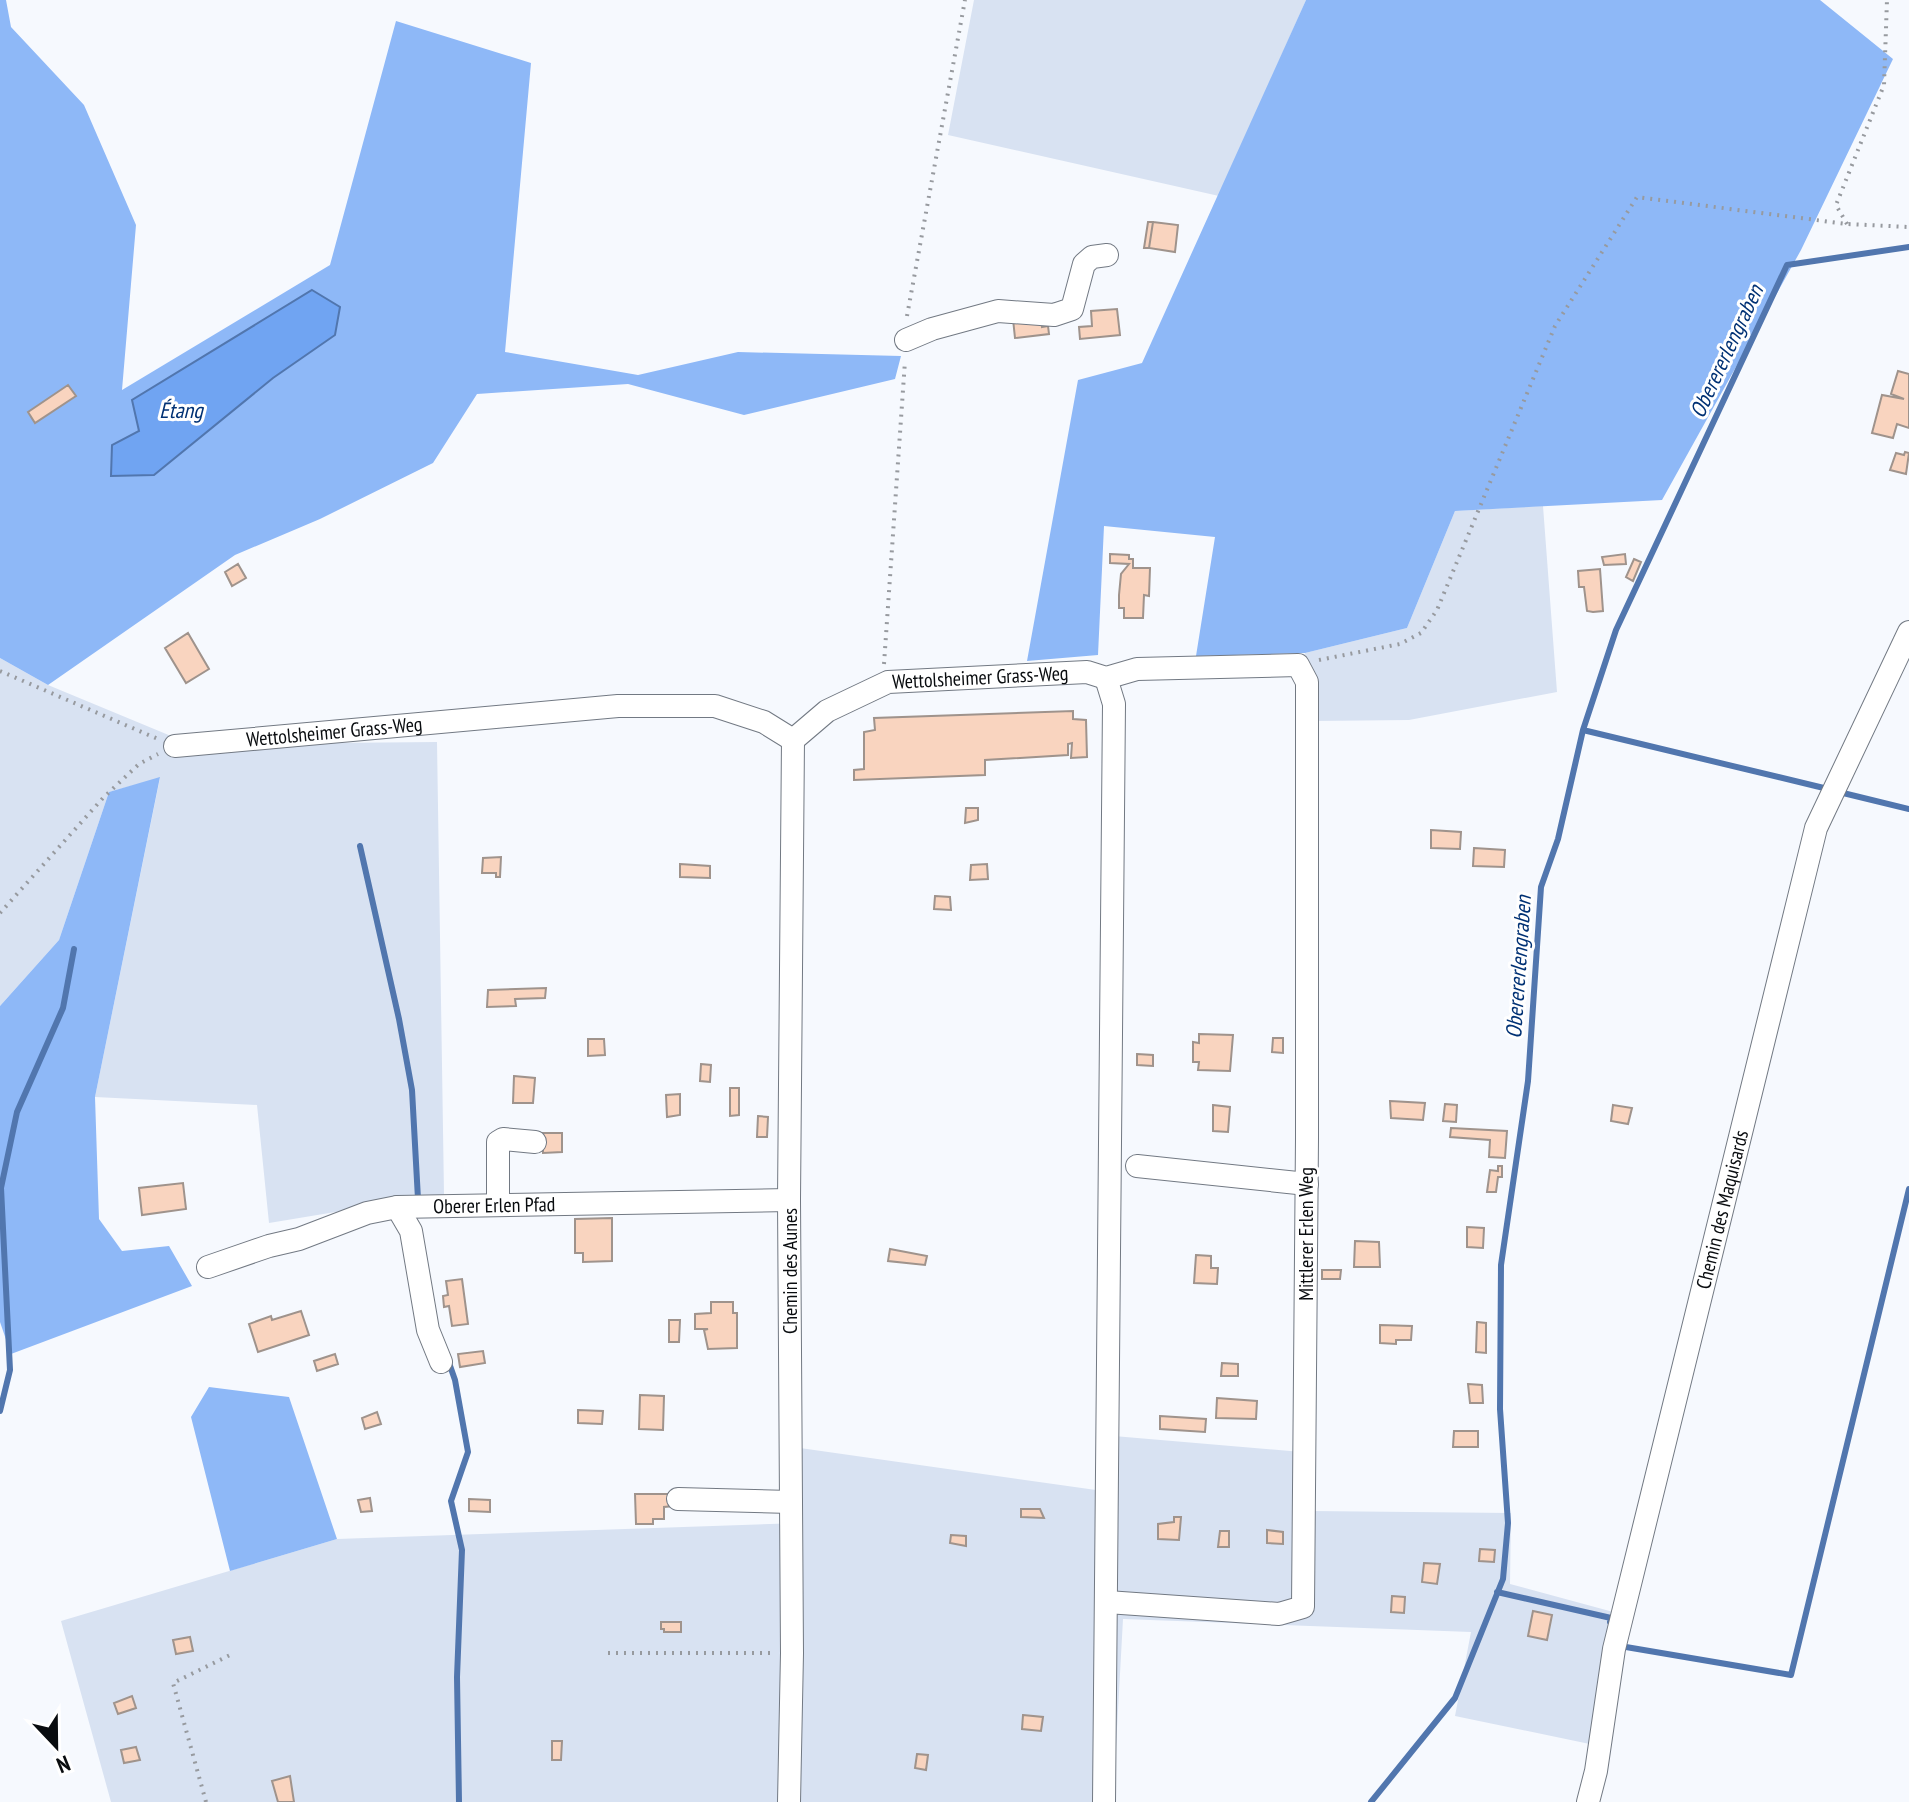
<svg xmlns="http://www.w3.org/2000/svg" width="1909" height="1802" font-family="'PT Sans Narrow',sans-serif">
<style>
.green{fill:#d8e2f2}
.forest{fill:#8eb8f7}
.water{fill:#70a4f2;stroke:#5176ae;stroke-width:2}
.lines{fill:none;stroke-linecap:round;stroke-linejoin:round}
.stream{stroke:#5176ae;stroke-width:6}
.building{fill:#f9d4bf;stroke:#9f938c;stroke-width:2}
.minor-casing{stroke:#727983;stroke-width:24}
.path{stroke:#979a9f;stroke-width:4;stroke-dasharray:2 6;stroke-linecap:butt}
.minor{stroke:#fff;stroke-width:22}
.labels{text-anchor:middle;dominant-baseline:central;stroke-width:6;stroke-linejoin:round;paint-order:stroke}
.street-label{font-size:20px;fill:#090c0f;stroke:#fff}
.water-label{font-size:22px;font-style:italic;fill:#003174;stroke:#fff}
</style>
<rect width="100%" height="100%" fill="#f6f9fe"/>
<path class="green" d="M974 0H1306L1219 196 948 135Z
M1543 506 1557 692 1409 720 1314 721 1305 653 1407 628 1455 511Z
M0 658 48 685 171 736 330 743 437 742 444 1194 269 1223 257 1105 95 1097 160 778 109 792 59 940 0 1006Z
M1102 1435 1313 1453 1311 1511 1511 1513 1510 1584 1617 1613 1604 1747 1455 1716 1471 1632 1123 1619 1113 1802H111L61 1621 337 1539 800 1523V1448L1096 1490Z"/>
<path class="forest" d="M0 0H6L11 27 84 105 136 225 122 390 330 265 396 21 531 63 505 352 638 375 738 352 901 356 895 379 744 415 628 384 477 394 433 463 320 519 235 555 48 685 0 658Z
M1306 0H1820L1893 59 1801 250 1662 500 1455 511 1407 628 1305 653 1196 656 1215 537 1104 526 1098 655 1027 661 1078 380 1142 363Z
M160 777 95 1097 99 1219 122 1251 169 1246 192 1286 11 1354 0 1322V1006L59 940 109 792Z
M209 1387 289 1397 337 1539 230 1571 191 1417Z"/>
<path class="water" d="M312 290 340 307 335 335 273 378 154 475 111 476 112 445 139 431 132 400Z"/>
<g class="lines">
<path class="stream" d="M1583 730 1828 789
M1839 792 1909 809
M360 846 399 1019 412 1090 418 1199
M448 1360 455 1380 468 1452 451 1501 462 1550 457 1677 459 1802
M0 1411 10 1370 1 1188 17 1112 63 1008 74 949
M1497 1592 1611 1618 1610 1622
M1620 1646 1791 1675 1909 1189
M1371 1802 1455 1698 1503 1579 1508 1523 1500 1409 1501 1265 1528 1081 1541 887 1558 839 1583 730 1616 630 1787 265 1909 247"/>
</g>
<path class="building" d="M1148 222H1153L1149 248H1144Z
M1153 222 1178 225 1175 252 1149 248Z
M1117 309 1120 335 1080 339 1079 327 1092 326 1091 311Z
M1041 317 1042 327 1048 326 1049 334 1015 338 1013 319Z
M1898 371 1909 374V428L1897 424 1893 438 1872 433 1882 395 1904 399 1891 394Z
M68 385 76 396 35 423 28 412Z
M1905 452 1909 453 1906 474 1890 470 1896 453 1904 455Z
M1110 554 1129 555V559H1133V568H1150L1149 596 1144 595 1143 618H1124V608H1119V595L1121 574 1129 564 1110 563Z
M1625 554 1626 564 1604 565 1602 557Z
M1634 559 1641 562 1633 581 1626 577Z
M238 564 246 578 232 586 225 572Z
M1600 569 1603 611 1593 612 1587 611 1584 587H1579L1578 571Z
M188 633 209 669 186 683 165 648Z
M1073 711V719L1086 720 1087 757 1071 758 1072 743 1068 744V755L985 760V775L854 780V770L864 769V732L875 730 874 718Z
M966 808H978V820L965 823Z
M1431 830 1461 832 1460 849 1431 848Z
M1474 848 1505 850 1504 867 1473 866Z
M501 857 500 877H496V873H482L483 858Z
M680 864 710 866V878L680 877Z
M987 864 988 879 970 880 971 865Z
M935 896 950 897 951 910 934 909Z
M546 988 545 998 515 999 516 1006 487 1007 488 990Z
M1199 1034 1233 1035 1230 1071 1198 1070 1199 1062H1193V1042L1199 1043Z
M1273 1038H1283V1053L1272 1052Z
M588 1039H604L605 1055 588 1056Z
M1137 1054 1153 1055V1066L1137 1065Z
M701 1064 711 1065 710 1082 700 1081Z
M514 1076 535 1078 533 1103H513Z
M730 1088H739V1115L730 1116Z
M680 1094V1115L667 1117 666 1095Z
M1390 1101 1425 1103 1423 1120 1391 1118Z
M1445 1104 1457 1105 1456 1122 1443 1121Z
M1213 1105 1230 1107 1228 1132 1213 1131Z
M1613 1105 1632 1108 1628 1124 1611 1121Z
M758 1116 768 1117 767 1137H757Z
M1451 1128 1507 1131 1505 1158 1489 1157 1490 1140 1450 1137Z
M543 1133H562V1152L543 1153Z
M1498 1166H1502V1177H1498L1496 1192H1487L1490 1170 1498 1171Z
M183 1183 186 1209 142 1215 139 1188Z
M612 1218V1261L583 1262V1253H575V1219Z
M1467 1227 1484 1228 1483 1248 1467 1247Z
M1355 1241 1379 1242 1380 1267H1354Z
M890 1249 927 1256 925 1265 888 1261Z
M1196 1255 1211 1256V1268H1218L1217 1284 1194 1283Z
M1322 1270H1341L1340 1279H1322Z
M462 1279 468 1324 452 1326 449 1306 444 1307 443 1296 448 1295 446 1281Z
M711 1302H733V1313H737V1348L708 1349 704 1330 708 1329H695V1314L711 1313Z
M301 1311 309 1335 258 1352 249 1324 271 1316 272 1320Z
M669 1320H680L679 1342H669Z
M1477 1322 1486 1323V1353L1476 1352Z
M1380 1325 1412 1326 1411 1340H1396V1344L1380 1343Z
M483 1351 485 1363 460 1367 458 1354Z
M335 1354 338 1364 317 1371 314 1361Z
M1222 1363 1238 1364V1376H1221Z
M1468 1384 1482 1385 1483 1403H1470Z
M640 1395 664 1396 663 1430 639 1429Z
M1217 1398 1257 1401 1256 1419 1216 1418Z
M578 1410 603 1411 602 1424 578 1423Z
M377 1412 381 1424 365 1429 362 1418Z
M1160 1416 1206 1419 1205 1432 1160 1429Z
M1454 1431H1478V1447H1453Z
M635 1494H674V1506L664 1507V1519H653V1524H636Z
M370 1498 372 1511 361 1512 358 1500Z
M469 1499 490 1500V1512L469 1511Z
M1021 1509H1040L1044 1518 1021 1517Z
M1174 1517H1181L1179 1540 1158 1539V1524L1174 1522Z
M1267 1530 1283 1532V1544L1267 1543Z
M1220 1531H1229V1547H1218Z
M951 1535 966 1536V1546L950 1543Z
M1480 1549 1495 1550 1494 1562 1479 1561Z
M1424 1563 1440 1564 1437 1584 1422 1582Z
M1392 1596 1405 1597 1404 1613 1391 1612Z
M1533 1611 1552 1615 1547 1640 1528 1636Z
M661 1622H681V1632H664V1629H661Z
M190 1637 193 1651 176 1654 173 1640Z
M132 1696 136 1708 118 1714 114 1703Z
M1023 1715 1043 1717 1041 1731 1022 1729Z
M552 1741H562L561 1760H552Z
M136 1747 140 1760 124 1763 121 1750Z
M917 1754 928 1755 926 1770 915 1768Z
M290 1776 294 1802H278L272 1781Z"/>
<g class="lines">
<defs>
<g id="minor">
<path d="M906 340 932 329 998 311 1054 315 1072 309 1084 264 1092 257 1107 255"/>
<path id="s1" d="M175 746 618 706H715L764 722 793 740 827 711 888 682 1087 672 1106 678 1137 669 1298 665 1307 682V1138L1303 1607 1279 1614 1107 1602"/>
<path d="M1137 1166 1307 1184"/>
<path d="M498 1205V1142L503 1139 535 1142"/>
<path d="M397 1207 411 1231 428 1330 441 1362"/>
<path id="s2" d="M208 1267 269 1246 299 1239 367 1213 397 1207 789 1200"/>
<path d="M678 1499 791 1502"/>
<path d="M789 1802 792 1653 789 1200 793 740"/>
<path d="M1104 1802 1114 704 1106 678"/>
<path id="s3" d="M1588 1802 1596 1771 1614 1649 1816 828 1909 632"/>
</g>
</defs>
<use href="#minor" class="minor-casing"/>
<path class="path" d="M1847 224 1836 205 1884 85 1887 0
M907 316 965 0
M1319 660 1400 644 1421 633 1437 610 1555 326 1637 197 1847 224 1909 227
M884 664 905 361
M0 671 158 739
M0 913 103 798 139 764 158 754
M608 1653H774
M206 1802 173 1683 232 1654"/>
<use href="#minor" class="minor"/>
</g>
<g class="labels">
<g class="street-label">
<text stroke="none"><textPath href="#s1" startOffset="832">Wettolsheimer Grass-Weg</textPath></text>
<text stroke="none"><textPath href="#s1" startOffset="160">Wettolsheimer Grass-Weg</textPath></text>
<text stroke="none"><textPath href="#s2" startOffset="296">Oberer Erlen Pfad</textPath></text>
<text stroke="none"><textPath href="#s3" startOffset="608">Chemin des Maquisards</textPath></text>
<text transform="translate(1306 1234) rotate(-90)">Mittlerer Erlen Weg</text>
<text transform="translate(790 1271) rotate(-90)">Chemin des Aunes</text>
</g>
<g class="water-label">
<text transform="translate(1726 351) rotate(-65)">Oberererlengraben</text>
<text x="181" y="410">Étang</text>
<text transform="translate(1518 967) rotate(-86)">Oberererlengraben</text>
</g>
</g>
<g transform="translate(56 1746) rotate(158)" stroke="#ffffff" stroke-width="6" paint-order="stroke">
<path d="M0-6L14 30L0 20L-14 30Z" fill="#090c0f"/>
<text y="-12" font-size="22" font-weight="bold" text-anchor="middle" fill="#090c0f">N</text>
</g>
</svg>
